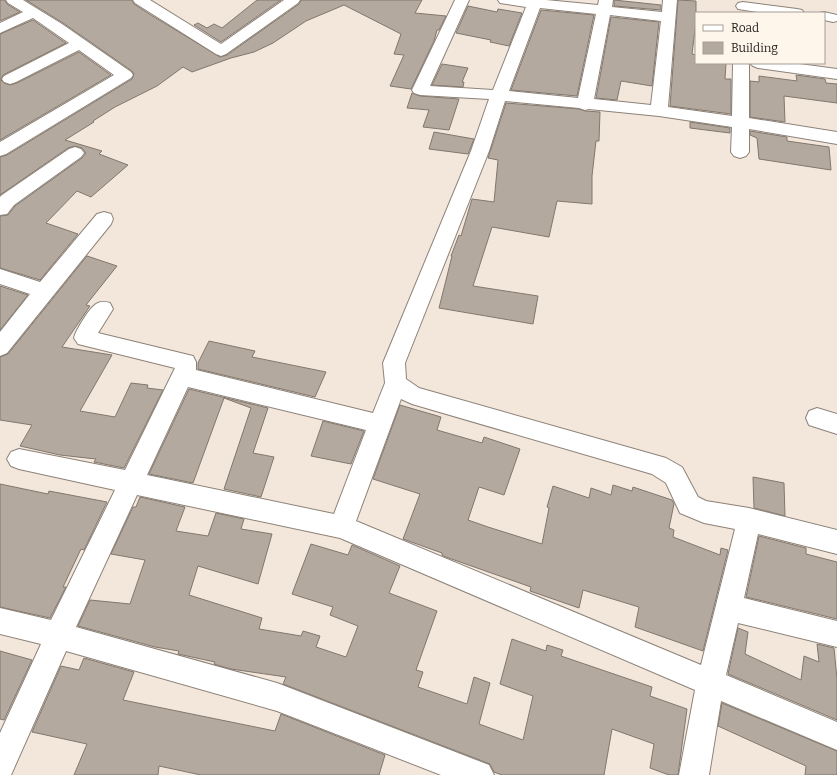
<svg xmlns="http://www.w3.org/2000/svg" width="837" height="775" font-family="Bitter,serif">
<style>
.building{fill:#b4a99e;stroke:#81776d}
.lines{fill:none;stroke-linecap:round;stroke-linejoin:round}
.street-casing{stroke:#8d8278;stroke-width:2}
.street{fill:#fff;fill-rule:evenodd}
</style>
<rect width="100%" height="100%" fill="#f3e7dc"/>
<path class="building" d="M0 0H5L7 4 20 12 0 21Z
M26 0H132L134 4 151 15 220 57 227 55 299 4 301 0H422L415 13 446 16 439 30H437L434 41 411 89 390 86 404 55 394 54 401 34 344 5 306 21 273 43 254 52 231 58 192 72 183 67 157 86 115 107 93 121 94 122 65 140 102 151 99 154 128 165 91 197 77 191 46 223 78 234 40 280 0 268V216L8 215 15 206 82 158 86 153 82 148 75 146 68 148 0 195V157L7 155 132 79 134 74 132 71 63 23Z
M257 0H281L221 42 194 25 198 23 207 28 214 24 222 28Z
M614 0 661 5V10L614 6Z
M678 0 696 1V22L692 54 696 55V63H726L725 79H731V114L670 106Z
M468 6 497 12 498 9 522 13 509 46 490 42 491 40 456 33Z
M541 10 594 15 577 96 511 90Z
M611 17 659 22 652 86 621 81 617 100 596 98Z
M33 20 66 43 3 75 1 80 4 83 10 85 17 83 79 52 111 75 0 140V34Z
M442 64 468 68 462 82H464L463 87 432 85Z
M796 75 825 79 826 83 837 84V103L784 96 785 122 750 117V81L759 82V76L797 81Z
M412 93 420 96 459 99 449 130 423 127 429 110 407 108Z
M506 103 579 109 585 111 600 112 599 141H596L592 176V204L557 201 549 237 492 227 473 286 538 296 533 324 439 308 452 256H451L459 235 461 236 472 199 494 202 498 160 488 158Z
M690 122 730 128V133L690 128Z
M750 131 787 137V141L829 147 831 170 759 159 757 138 750 135Z
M434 132 474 139 468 154 429 149Z
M87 256 117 266 86 305 90 306 62 347 112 355 80 411 115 417 131 383 148 385 147 388 163 390 124 468 94 462 96 459 60 455 20 446 32 425 0 420V357L8 354Z
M0 286 28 295 0 330Z
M209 341 255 351 252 357 326 372 315 397 198 369V363Z
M189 389 268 408 253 453 274 457 261 497 224 489 251 408 224 398 193 483 149 474Z
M400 405 441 417 437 430 482 443 484 437 520 449 504 495 479 487 468 520 488 527 542 544 549 508 547 507 553 486 589 498 591 488 611 495 613 485 632 491 633 487 672 500 674 504 669 528 674 530 673 537 720 555 721 548 728 550 703 651 635 627 639 607 583 590 579 608 530 591 531 587 443 556 442 555V553L403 539 420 494 373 479Z
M323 421 364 431 351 464 311 456Z
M753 477 784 483 785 516 754 508Z
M0 484 48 494 49 491 107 502 84 550 81 549 63 587H66L50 618 0 607Z
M140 497 185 507 176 531 208 536 216 513 244 519 241 529 272 534 258 584 198 566 189 595 262 618 259 629 301 636 303 631 320 636 316 647 346 657 358 626 330 615 333 607 292 594 311 544 348 555 352 545 400 566 389 593 437 611 416 670 423 672 418 687 467 704 474 677 490 683 479 724 523 740 533 696 500 684 512 639 546 651 547 645 563 650 561 656 652 687 650 696 687 709 678 775H669L650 768 654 744 612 729 604 775H502L494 772 490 764 283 684 286 677 231 669 214 664 215 662 178 654 179 651 155 647 78 626 90 600 130 604 145 560 111 554 133 507H136Z
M759 536 806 548V554L837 562V619L746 597Z
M738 628 748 632 745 654 801 680 804 656 819 662 817 644 834 648 837 679V720L728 674Z
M0 651 32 660 4 720 0 719Z
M84 658 134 672 123 700 275 731 281 714 385 755 379 775H201L159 766 158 775H74L87 744 32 732 61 666 79 670Z
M722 703 837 751V775H805L806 766 718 726Z"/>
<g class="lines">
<defs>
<path id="street" d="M6 0H23L62 24 131 72 133 75 131 78 6 154 0 156V142L114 75 79 50 16 82 10 84 4 82 2 79 4 76 69 43 33 18 0 33V23L23 12 8 3Z
M133 0H150L221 44 284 0H300L298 3 226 54 221 56 216 54 135 3Z
M455 0H469L430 86 493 90 526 7 500 3 498 0H546L598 5 599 0H613L612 7 662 12 663 0H677L668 107 732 116 733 63H749V118L837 132V144L749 129V152L746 156 740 158 734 156 731 152 732 127 659 116 589 109 585 110 579 108 505 101 489 151 405 363 406 379 419 388 666 458 682 467 698 497 706 501 749 508 837 530V554L758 534 744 598 837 621V647L738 623 726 675 837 722V750L721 701 709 775H679L695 690 340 538 137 495 76 627 277 683 489 765 494 775H441L277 711 66 651 11 775H0V733L41 644 0 634V608L51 620 115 490 19 469 11 466 7 459 11 452 19 449 125 470 175 368 78 344 74 338C76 330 90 306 98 303 102 301 106 302 110 303L113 309 98 333 193 356 196 362V370L373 413 385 383 383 363 471 151 489 99 420 95 414 93 412 90ZM540 8 596 14 578 98 509 91ZM610 15 661 21 651 105 594 99ZM188 387 366 430 334 514 147 475ZM401 399 412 404 652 474 666 483 680 513 704 523 735 529 701 665 356 521Z
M743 2 797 9 802 10 804 13H764L738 9 736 6 738 3Z
M824 12 837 15V21L833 22 824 20V13H819Z
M750 63H792L837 69V79L758 68 753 66Z
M75 147 81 149 84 153 81 157 14 205 7 214 0 215V197L2 195 69 149Z
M104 212 111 214 113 219 111 224 7 353 0 356V332L30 294 0 284V269L40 282 97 214Z
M817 408 837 414V434L809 425 806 418 809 411Z"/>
</defs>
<use href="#street" class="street-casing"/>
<use href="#street" class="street"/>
</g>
<rect x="695" y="12" width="130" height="52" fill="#fef5eb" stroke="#a59e96"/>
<rect x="703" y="25" width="20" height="6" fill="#ffffff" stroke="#a59e96"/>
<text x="731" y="32" font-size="12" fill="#1f1b17">Road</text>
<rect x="703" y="42" width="20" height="12" fill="#b4a99e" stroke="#a59e96"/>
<text x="731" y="52" font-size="12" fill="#1f1b17">Building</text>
</svg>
